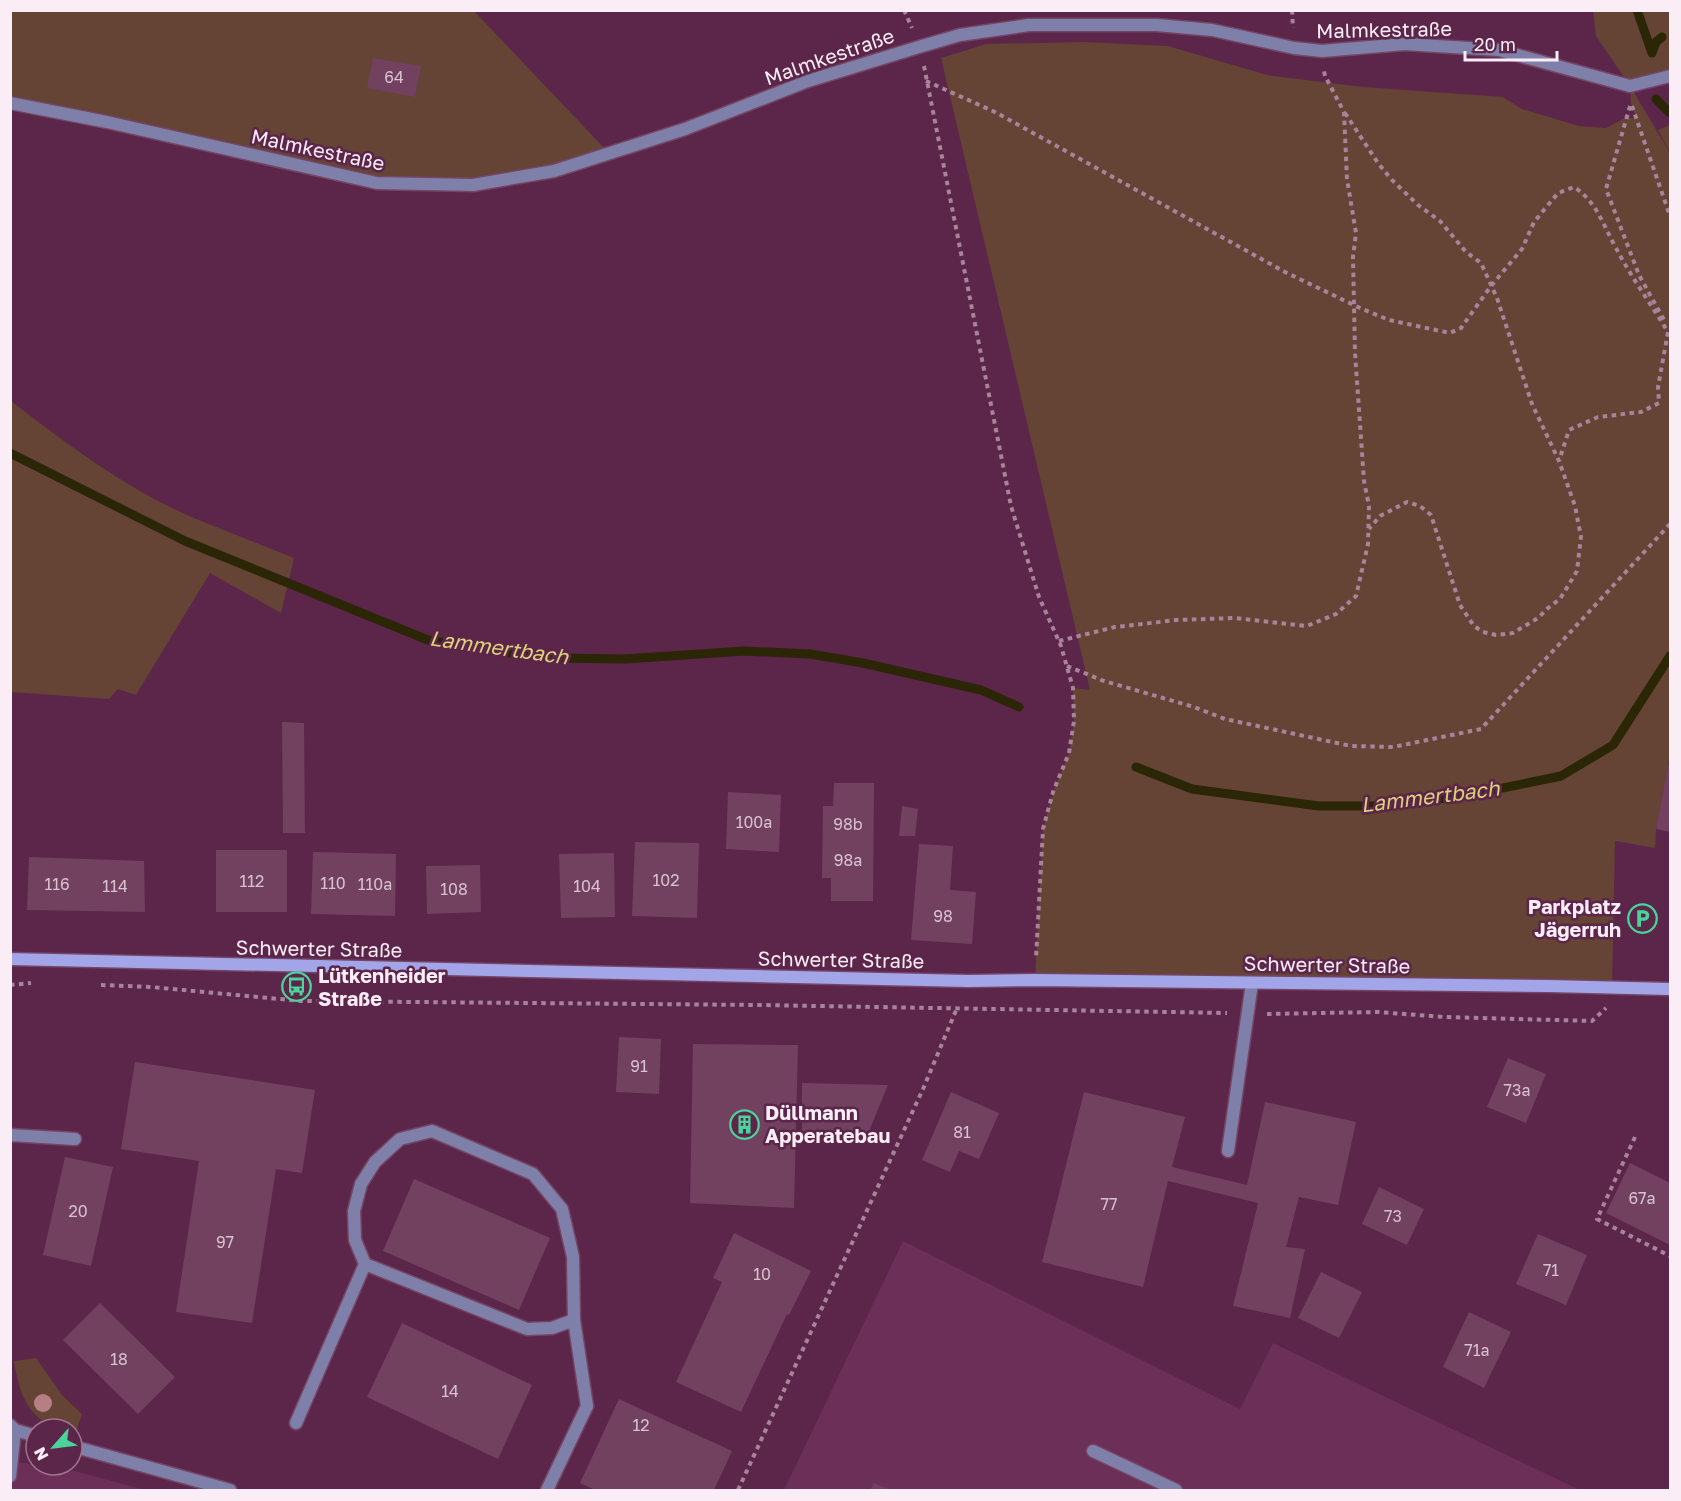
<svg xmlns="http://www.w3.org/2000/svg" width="1681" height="1501" font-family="'Golos Text',sans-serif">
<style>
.built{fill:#6b2f58}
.green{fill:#654335}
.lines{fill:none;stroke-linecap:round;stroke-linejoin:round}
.stream{stroke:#2a2606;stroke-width:9}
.building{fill:#724160}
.service-casing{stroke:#754565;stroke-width:15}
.minor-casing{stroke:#754565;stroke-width:15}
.secondary-casing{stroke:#754565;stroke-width:15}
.path{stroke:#a8849b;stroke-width:4;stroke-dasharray:4.5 4.5;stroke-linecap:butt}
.service{stroke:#7e80aa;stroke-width:12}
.minor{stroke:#7e80aa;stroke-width:12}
.secondary{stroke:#a2a5e7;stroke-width:12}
.tree{fill:#b57f85}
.labels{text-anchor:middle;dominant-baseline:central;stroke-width:5;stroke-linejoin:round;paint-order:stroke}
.number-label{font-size:16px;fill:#d9c2d0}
.street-label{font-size:20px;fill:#fbedf5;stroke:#5c254a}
.poi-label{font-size:20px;font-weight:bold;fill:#fbedf5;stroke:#5c254a;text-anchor:start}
.water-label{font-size:21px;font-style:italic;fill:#ddd179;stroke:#5c254a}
</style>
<rect width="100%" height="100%" fill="#5c254a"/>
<path class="built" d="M903 1241 1240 1409 1273 1343 1580 1490H784Z
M10 1461 71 1470 145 1490H11Z"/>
<path class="green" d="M10 11H474L610 154 473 185 377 183 11 103Z
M1593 11H1670V76L1630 86 1670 153V756L1656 829 1655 848 1615 841 1612 988 1035 980 1043 829 1053 792 1069 753 1074 721 1073 688 1090 690 941 58 986 44 1085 42 1168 46 1267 75 1363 87 1503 97 1522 109 1579 126 1606 128 1627 117 1636 119 1631 103 1630 86 1596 36Z
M1670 125V152L1658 130Z
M10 400C65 443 123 486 187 515 222 530 258 543 294 558L281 613 210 573 136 695 118 689 109 699 11 692Z
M36 1358 62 1395 82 1414 75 1435 72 1434V1429C31 1429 19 1395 14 1361Z"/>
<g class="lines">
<path class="stream" d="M1637 10 1652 53
M1652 53 1656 42 1662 37
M1656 99 1670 113
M10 453 185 541 428 640 486 650 552 658 625 659 744 651 810 654 863 663 981 690 1019 707
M1136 767 1192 789 1319 806H1385L1469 795 1561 776 1613 745 1670 656"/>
</g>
<path class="building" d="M373 58 421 66 415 97 367 88Z
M282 722 304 723 305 833H283Z
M1668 765 1670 766V832L1656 829Z
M834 783H874L873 901H831V878H822L823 806H833Z
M728 792 781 795 779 852 726 849Z
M902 806 918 809 915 836H899Z
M635 842 699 843 697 918 632 916Z
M919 844 953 846 950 890 976 892 972 944 911 940Z
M216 850H287V912H216Z
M313 852 396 854 395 916 311 914Z
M614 853 615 917 561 918 559 854Z
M29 857 144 861 145 912 27 910Z
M480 865 481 912 427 914 426 866Z
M619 1037 661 1039 659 1094 616 1092Z
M693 1044 798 1045 794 1208 690 1203Z
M1508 1058 1546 1074 1526 1123 1487 1107Z
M135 1062 315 1090 302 1173 276 1169 252 1323 176 1312 199 1161 121 1149Z
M802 1083 888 1085 865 1141 802 1137Z
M951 1092 999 1113 979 1159 959 1151 950 1172 922 1160Z
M1084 1092 1185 1117 1172 1167 1247 1185 1265 1102 1356 1122 1338 1205 1299 1197 1286 1247 1305 1249 1290 1318 1233 1306 1258 1203 1168 1181 1143 1287 1042 1262Z
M65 1157 113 1167 91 1266 43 1255Z
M1630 1163 1670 1183V1245L1606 1213Z
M414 1179 550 1238 519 1310 383 1251Z
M1379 1187 1424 1209 1407 1245 1362 1224Z
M734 1233 811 1271 789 1315 787 1314 741 1412 676 1382 722 1282 713 1278Z
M1538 1234 1587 1255 1566 1305 1516 1284Z
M1321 1272 1362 1292 1339 1338 1298 1318Z
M100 1303 175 1377 138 1414 63 1340Z
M1469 1312 1511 1332 1484 1388 1443 1367Z
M402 1323 532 1385 498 1459 367 1397Z
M619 1399 732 1451 714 1490H595L580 1483Z
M874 1483 891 1490H870Z"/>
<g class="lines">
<defs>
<path id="service" d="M10 103 107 122 377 183 473 185 554 171 685 129 808 81 922 46 960 35 1029 25H1157L1212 30 1294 48 1322 51 1405 44 1499 50 1630 86 1670 76
M10 1135 75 1139
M1228 1151 1252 983
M574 1320 552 1328 527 1329 365 1264 355 1240 354 1211 361 1184 375 1162 400 1139 432 1131 533 1174 562 1209 573 1257 574 1320 587 1406
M296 1423 365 1264
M1093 1451 1176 1490
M10 1476 15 1430"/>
<path id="minor" d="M10 1425 15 1430 36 1436
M72 1446 230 1490
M547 1490 587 1406"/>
<path id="secondary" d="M10 959 968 981 1035 980 1549 986 1670 989"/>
</defs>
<use href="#service" class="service-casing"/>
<use href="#minor" class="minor-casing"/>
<use href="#secondary" class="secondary-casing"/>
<path class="path" d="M904 10 912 28
M1292 10 1293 28
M924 66 1011 506 1039 597 1061 646 1073 688 1074 721 1069 753 1053 792 1043 829 1036 958
M926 81 995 112 1285 272 1360 308 1389 320 1450 333 1461 328 1491 286 1522 249 1534 222 1558 193 1574 187C1597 202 1603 225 1616 248 1631 277 1651 304 1668 332L1658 387 1659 403 1641 412 1598 417 1569 430 1559 461
M1630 106 1606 189 1639 275 1664 320
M1632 106 1670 216
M1345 113 1378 163 1391 179 1418 205 1440 221 1466 252 1481 263 1497 298 1532 404 1559 461 1575 506 1581 537 1577 571 1560 599 1548 608 1538 618 1513 633 1496 635 1483 632 1474 626 1460 605 1431 515 1420 506 1407 502 1380 516 1369 529
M1059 641 1115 627 1177 620 1235 618 1307 626 1336 614 1356 596 1368 544 1369 506 1364 481 1355 353 1353 257 1356 233 1347 179 1344 112 1325 76 1324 71
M1067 666 1104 681 1194 707 1225 719 1351 746 1393 747 1481 729 1670 524
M10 985 31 983
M101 985 151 987 301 1001 759 1005 1227 1013
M1267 1014 1378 1012 1444 1017 1592 1021 1606 1008
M1635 1137 1597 1219 1670 1256
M738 1490 923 1089 957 1008"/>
<use href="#service" class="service"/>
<use href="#minor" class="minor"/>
<use href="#secondary" class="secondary"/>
</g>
<circle class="tree" cx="43" cy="1403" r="9"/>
<defs>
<symbol id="parking-ring" viewBox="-11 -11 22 22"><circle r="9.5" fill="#5c254a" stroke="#4cd39b" stroke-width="1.5"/><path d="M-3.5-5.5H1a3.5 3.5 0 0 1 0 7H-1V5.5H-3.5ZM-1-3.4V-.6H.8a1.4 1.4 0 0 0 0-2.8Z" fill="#4cd39b"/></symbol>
<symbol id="bus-ring" viewBox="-11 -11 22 22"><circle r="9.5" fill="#5c254a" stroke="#4cd39b" stroke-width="1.5"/><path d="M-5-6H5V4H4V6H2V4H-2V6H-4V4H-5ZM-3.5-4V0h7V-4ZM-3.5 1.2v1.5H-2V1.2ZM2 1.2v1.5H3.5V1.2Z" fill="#4cd39b"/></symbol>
<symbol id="building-ring" viewBox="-11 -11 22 22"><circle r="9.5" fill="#5c254a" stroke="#4cd39b" stroke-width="1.5"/><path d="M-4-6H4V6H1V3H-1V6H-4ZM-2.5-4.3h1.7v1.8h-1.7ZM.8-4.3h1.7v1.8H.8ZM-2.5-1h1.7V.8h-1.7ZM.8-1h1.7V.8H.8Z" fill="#4cd39b"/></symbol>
</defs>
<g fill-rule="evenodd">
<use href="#parking-ring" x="1626" y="902" width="33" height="33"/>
<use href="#bus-ring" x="280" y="970" width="33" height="33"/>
<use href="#building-ring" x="728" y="1108" width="33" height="33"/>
</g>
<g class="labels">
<g class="number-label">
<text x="394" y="77">64</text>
<text x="754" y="822">100a</text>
<text x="848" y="824">98b</text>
<text x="848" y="860">98a</text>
<text x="666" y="880">102</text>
<text x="252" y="881">112</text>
<text x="333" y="883">110</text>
<text x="57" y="884">116</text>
<text x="375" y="884">110a</text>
<text x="115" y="886">114</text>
<text x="587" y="886">104</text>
<text x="454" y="889">108</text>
<text x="943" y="916">98</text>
<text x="639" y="1066">91</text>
<text x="1517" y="1090">73a</text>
<text x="962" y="1132">81</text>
<text x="1642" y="1198">67a</text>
<text x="1109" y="1204">77</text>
<text x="78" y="1211">20</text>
<text x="1393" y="1216">73</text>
<text x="225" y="1242">97</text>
<text x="1551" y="1270">71</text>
<text x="762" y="1274">10</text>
<text x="1477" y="1350">71a</text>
<text x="119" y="1359">18</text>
<text x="450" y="1391">14</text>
<text x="641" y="1425">12</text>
</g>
<g class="street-label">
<text transform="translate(1384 29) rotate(-1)">Malmkestraße</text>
<text transform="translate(829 56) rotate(-19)">Malmkestraße</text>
<text transform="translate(318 149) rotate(12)">Malmkestraße</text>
<text transform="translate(319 948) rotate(1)">Schwerter Straße</text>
<text transform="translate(841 959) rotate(1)">Schwerter Straße</text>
<text transform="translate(1327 964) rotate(1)">Schwerter Straße</text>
</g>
<g class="poi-label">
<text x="1621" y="906" text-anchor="end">Parkplatz<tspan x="1621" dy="23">Jägerruh</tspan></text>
<text x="318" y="975">Lütkenheider<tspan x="318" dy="23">Straße</tspan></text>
<text x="765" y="1112">Düllmann<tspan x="765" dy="23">Apperatebau</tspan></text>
</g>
<g class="water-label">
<text transform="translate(499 647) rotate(8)">Lammertbach</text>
<text transform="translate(1430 796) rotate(-7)">Lammertbach</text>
</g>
</g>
<rect width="1681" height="1501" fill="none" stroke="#fbedf5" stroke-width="24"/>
<g transform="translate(54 1447) rotate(242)"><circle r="28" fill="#5c254a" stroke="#9c758e" stroke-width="1.5"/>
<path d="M0-4.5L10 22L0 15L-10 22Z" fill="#4cd39b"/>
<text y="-9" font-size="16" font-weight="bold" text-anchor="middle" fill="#fbedf5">N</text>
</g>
<path d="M1465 51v9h92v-9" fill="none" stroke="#fbedf5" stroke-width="3"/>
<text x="1474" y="51" font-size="18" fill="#fbedf5" stroke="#5c254a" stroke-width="4.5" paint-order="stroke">20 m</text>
</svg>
